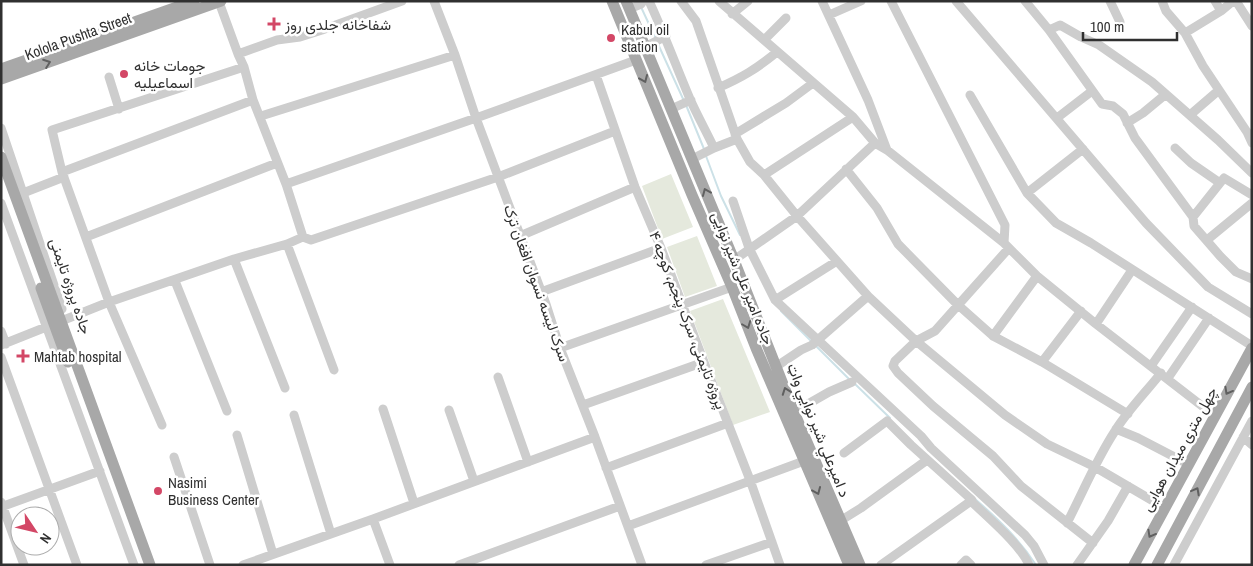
<svg xmlns="http://www.w3.org/2000/svg" width="1253" height="566" font-family="'Archivo Narrow',Vazirmatn,sans-serif">
<style>
.green{fill:#e5e9dd}
.lines{fill:none;stroke-linecap:round;stroke-linejoin:round}
.stream{stroke:#cce1e7;stroke-width:2}
.minor{stroke:#cdcdcd;stroke-width:9}
.major{stroke:#a8a8a8;stroke-width:11}
.oneway{stroke:#606060}
.poi-dot{fill:#d34766;stroke:#fff;stroke-width:2}
.labels{text-anchor:middle;dominant-baseline:central;stroke-width:5;stroke-linejoin:round;paint-order:stroke}
.poi-label{font-size:15px;fill:#303030;stroke:#fff;text-anchor:start}
.street-label{font-size:15px;fill:#303030;stroke:#fff}
</style>
<rect width="100%" height="100%" fill="#fff"/>
<path class="green" d="M671 174 693 227 662 239 642 186Z
M697 236 717 286 685 297 667 247Z
M723 299 770 412 733 425 690 311Z"/>
<g class="lines">
<path class="stream" d="M641 7 655 37
M658 44 684 101
M686 105 704 149
M706 156 721 196 740 235
M781 311 811 341
M816 346 850 380
M854 383 890 418
M975 499C998 519 1019 539 1036 565"/>
<path class="minor" d="M434 1 455 55 476 118 546 304 560 348 595 437 642 565
M649 1C664 33 676 66 690 99 697 115 706 131 714 148
M681 1 696 21 737 139 750 162 764 175 797 216 868 296 916 341 1005 415 1047 444 1095 467 1165 508
M719 1 853 117 875 143 887 150 1004 243 1037 276 1096 324 1215 416
M822 1 868 100 887 150
M891 1 1005 225 1004 243
M956 1 1146 223 1208 287 1252 314
M1025 1 1049 30 1060 25 1081 37 1099 45 1152 82 1218 140 1252 173
M1110 1 1120 22
M1162 1 1166 11 1185 33 1203 66 1247 132 1252 143
M1215 1 1221 11
M1236 1 1252 26
M219 2 238 54 244 67 253 100 286 184 303 237
M629 9 641 4 643 1
M732 14 748 1
M829 15 861 1
M1049 30 1102 104 1113 106 1123 114 1135 138 1193 217 1194 226 1220 256 1236 272 1252 279
M1185 33 1221 11 1233 1
M764 40 786 18
M645 47 666 36
M238 54 277 40 300 37 322 30 402 1
M596 75 635 187 661 248 704 362 750 480 780 565
M109 77 119 109
M718 88C743 77 756 69 777 52
M970 95 1027 193 1056 223 1091 243 1252 346
M671 109 691 100
M1190 115 1219 90
M261 116 455 55
M1057 118 1092 91
M1127 123 1143 113 1166 94
M1 128 62 309
M735 134 786 103 813 83
M1175 148 1191 163 1220 183
M692 159 714 148 737 139
M846 169 877 208 898 244 957 304 993 336 1042 362 1128 414
M62 172 253 100
M764 175 853 117
M286 184 476 118 636 60
M1027 193 1083 149
M18 195 64 177
M733 201 749 248 775 300 921 436 931 448 1025 535 1034 546 1044 565
M1 203 134 565
M1193 217 1224 178 1252 195
M520 236 635 187
M86 237 277 163
M1207 240 1252 203
M287 244 334 370
M1009 248 935 331 916 341 895 361 893 366 898 373 933 406 993 456 1021 486 1093 543
M234 259 285 388
M734 260 797 216 875 143
M175 281 227 411
M541 292 661 248
M775 300 837 261
M1096 324 1132 270
M1 331 6 344
M993 336 1037 276
M1 345 109 302 234 259 287 244 303 237 311 240 498 177 615 131
M560 348 732 287
M1 357 77 565
M1042 362 1081 311
M777 366 801 350 812 345 868 296
M1151 366 1192 307
M498 377 528 462
M1168 378 1209 318
M583 405 704 362
M383 409 414 503
M449 410 474 481
M794 412 829 392 852 382
M294 415 331 534
M162 425 109 302 62 172 52 130 244 67
M1116 429 1138 438 1188 464
M237 435 273 554
M1243 437 1252 445
M844 453 887 421 911 445 972 500 971 501C987 517 1021 545 1029 565
M174 457 210 565
M606 468 728 423
M1 502 24 565
M1 507 100 471
M373 519 390 565
M840 521 861 508 927 460
M1067 523C1083 492 1096 460 1115 431 1128 410 1146 392 1161 373
M628 526 804 461
M243 565 373 519 595 437
M459 565 620 506
M706 565 772 542
M881 565 971 501
M961 565 966 560 971 565
M1077 565 1108 521 1128 486
M1174 565 1252 421"/>
<path class="major" d="M612 1 692 195 732 287 756 348 849 565
M626 1 734 260 794 412 860 565
M1 69 194 1
M1 79 221 1
M1 157 150 565
M41 288 68 362
M1134 565 1252 348
M1157 565 1252 387"/>
</g>
<defs><path id="oneway-chevron" d="M-2-3.5L2.5 0L-2 3.5" fill="none" stroke-width="1.6" stroke-linecap="round" stroke-linejoin="round" transform="scale(1.25)"/></defs>
<g class="oneway">
<use href="#oneway-chevron" transform="translate(47 63) rotate(-20)"/>
<use href="#oneway-chevron" transform="translate(644 79) rotate(67)"/>
<use href="#oneway-chevron" transform="translate(706 192) rotate(-113)"/>
<use href="#oneway-chevron" transform="translate(747 325) rotate(69)"/>
<use href="#oneway-chevron" transform="translate(786 391) rotate(-110)"/>
<use href="#oneway-chevron" transform="translate(1228 391) rotate(119)"/>
<use href="#oneway-chevron" transform="translate(817 491) rotate(67)"/>
<use href="#oneway-chevron" transform="translate(1196 491) rotate(-62)"/>
<use href="#oneway-chevron" transform="translate(1151 534) rotate(119)"/>
</g>
<g class="poi-dot">
<path d="M271.5 16.5h5v5h5v5h-5v5h-5v-5h-5v-5h5z"/>
<circle cx="611" cy="38" r="5"/>
<circle cx="124" cy="74" r="5"/>
<path d="M20.5 348.5h5v5h5v5h-5v5h-5v-5h-5v-5h5z"/>
<circle cx="158" cy="491" r="5"/>
</g>
<g class="labels">
<g class="poi-label">
<text x="285" y="24">شفاخانه جلدی روز</text>
<text x="621" y="29">Kabul oil<tspan x="621" dy="17">station</tspan></text>
<text x="134" y="65">جومات خانه<tspan x="134" dy="17">اسماعيليه</tspan></text>
<text x="34" y="356">Mahtab hospital</text>
<text x="168" y="482">Nasimi<tspan x="168" dy="17">Business Center</tspan></text>
</g>
<g class="street-label">
<text transform="translate(78 36) rotate(-20)">Kolola Pushta Street</text>
<text transform="translate(743 278) rotate(68)">جاده امیر علی شیر نوایی</text>
<text transform="translate(537 283) rotate(70)">سرک لیسه نسوان افغان‌ ترک</text>
<text transform="translate(71 286) rotate(71)">جاده پروژه تایمنی</text>
<text transform="translate(688 320) rotate(69)">پروژه تایمنی، سرک پنجم، کوچه ۴</text>
<text transform="translate(819 430) rotate(68)">د امیرعلي شیر نوايي واټ</text>
<text transform="translate(1179 449) rotate(-61)">چهل متری میدان هوایی</text>
</g>
</g>
<rect width="1253" height="566" fill="none" stroke="#303030" stroke-width="5"/>
<g transform="translate(35 531) rotate(125)"><circle r="24" fill="#ffffff" stroke="#acacac"/>
<path d="M0-4L9 19L0 12L-9 19Z" fill="#d34766"/>
<text y="-8" font-size="14" font-weight="bold" text-anchor="middle" fill="#303030">N</text>
</g>
<path d="M1083 32v8h94v-8" fill="none" stroke="#303030" stroke-width="2.5"/>
<text x="1090" y="32" font-size="15" fill="#303030" stroke="#ffffff" stroke-width="4" paint-order="stroke">100 m</text>
</svg>
